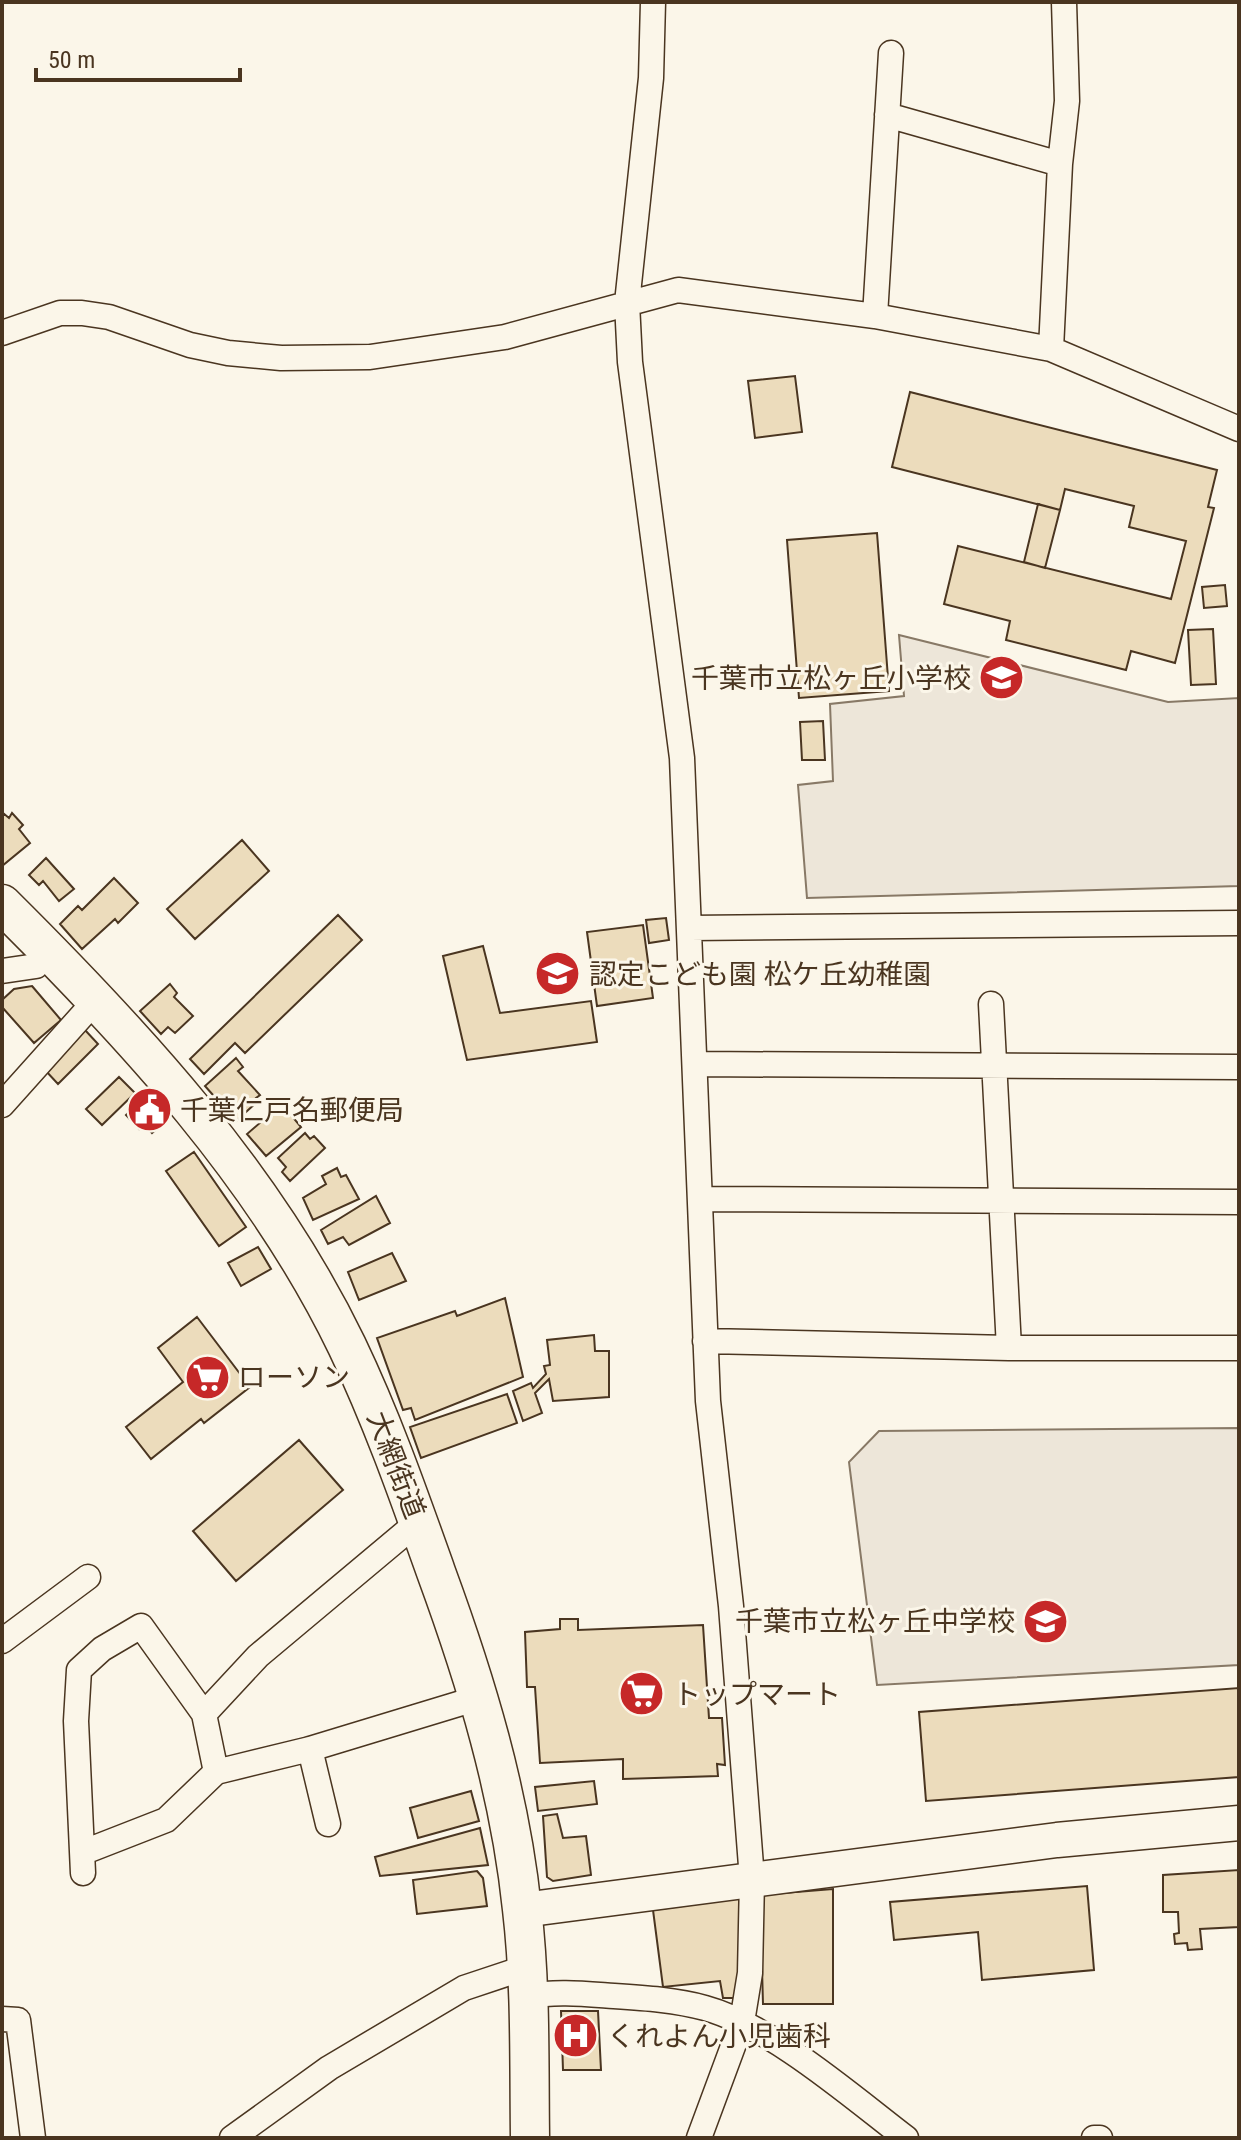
<svg xmlns="http://www.w3.org/2000/svg" width="1241" height="2140" font-family="'Roboto Condensed','Noto Sans JP',sans-serif">
<style>
.green{fill:#ede6d9;stroke:#887966;stroke-width:2}
.building{fill:#ecdcbc;stroke:#4a3520;stroke-width:2}
.lines{fill:none;stroke-linecap:round;stroke-linejoin:round}
.street-casing{stroke:#4a3520;stroke-width:27}
.secondary-casing{stroke:#4a3520;stroke-width:37}
.primary-casing{stroke:#4a3520;stroke-width:41}
.street{stroke:#fbf6e9;stroke-width:24}
.secondary{stroke:#fbf6e9;stroke-width:34}
.primary{stroke:#fbf6e9;stroke-width:38}
.labels{text-anchor:middle;dominant-baseline:central;stroke-width:6;stroke-linejoin:round;paint-order:stroke}
.poi-label{font-size:28px;fill:#4a3520;stroke:#fbf6e9;text-anchor:start}
.street-label{font-size:28px;fill:#4a3520;stroke:#fbf6e9}
</style>
<rect width="100%" height="100%" fill="#fbf6e9"/>
<path class="green" d="M899 635 1168 702 1239 698V886L807 898 798 785 833 781 830 704 904 696Z
M1239 1428V1665L877 1685 849 1462 879 1431Z"/>
<path class="building" d="M795 376 802 432 755 438 748 381Z
M910 392 1217 470 1208 507 1214 508 1175 663 1131 651 1126 670 1006 640 1010 621 944 604 958 546 1171 599 1186 541 1129 527 1134 506 1065 489 1060 510 892 467Z
M1038 504 1060 510 1045 568 1024 562Z
M877 533 889 691 799 698 787 540Z
M1225 585 1227 606 1204 608 1202 587Z
M1213 629 1216 684 1191 685 1188 630Z
M823 721 825 760H802L800 722Z
M3 813 9 818 12 813 23 825 19 829 30 843 2 866Z
M242 840 269 871 195 939 167 909Z
M46 858 74 889 59 901 43 881 39 885 29 875Z
M114 878 138 903 118 923 115 919 82 949 60 924 78 906 82 910Z
M338 915 362 940 245 1053 235 1043 204 1074 190 1059Z
M666 918 669 940 649 943 646 920Z
M643 925 653 998 597 1006 587 932Z
M483 946 500 1013 591 1001 597 1042 467 1060 443 956Z
M170 984 177 993 174 997 193 1016 175 1033 168 1027 161 1034 140 1011Z
M32 986 61 1020 34 1043 2 1007V1000L14 989Z
M85 1030 98 1044 58 1084 45 1070Z
M236 1058 243 1067 238 1071 260 1095 256 1098 258 1101 236 1121 205 1086Z
M119 1077 135 1093 102 1125 86 1109Z
M147 1094 169 1118 152 1133 143 1123 139 1129 126 1115Z
M282 1104 301 1127 266 1156 247 1134Z
M305 1133 310 1139 314 1136 325 1148 290 1181 282 1172 286 1167 278 1158Z
M194 1152 246 1227 219 1246 166 1171Z
M337 1168 341 1177 346 1175 359 1199 313 1220 303 1198 326 1184 322 1176Z
M376 1196 390 1223 349 1245 343 1237 328 1244 321 1230Z
M258 1247 271 1269 241 1286 228 1263Z
M392 1253 406 1281 359 1300 348 1272Z
M505 1298 523 1377 415 1420 411 1408 403 1410 377 1338 455 1311 457 1316Z
M197 1317 250 1387 204 1423 201 1419 151 1459 126 1427 183 1382 158 1348Z
M594 1335 595 1351H609V1397L553 1401 549 1379 535 1393 542 1413 523 1421 513 1391 531 1383 533 1388 546 1374 544 1366 550 1365 547 1340Z
M507 1394 517 1423 421 1458 410 1427Z
M299 1440 343 1490 236 1581 193 1531Z
M560 1619H578V1630L703 1625 709 1718H722L725 1765 717 1764 718 1776 623 1779V1759L540 1763 535 1687H527L525 1632 560 1629Z
M1239 1688V1777L926 1801 919 1712Z
M594 1781 597 1804 538 1811 535 1787Z
M471 1791 479 1821 418 1838 410 1808Z
M557 1814 563 1838 586 1836 591 1875 553 1881 547 1877 543 1816Z
M480 1828 488 1865 380 1876 375 1857Z
M1239 1870V1927L1200 1929 1202 1949 1188 1950 1187 1943 1175 1944 1174 1934 1179 1933 1178 1912H1163V1875Z
M477 1871 483 1878 487 1906 417 1914 413 1880Z
M1087 1886 1094 1970 982 1980 978 1932 894 1940 890 1902Z
M833 1889V2004H763L760 1895Z
M741 1898 739 1998H723L720 1981 663 1987 653 1910Z
M561 2011H598L601 2070H563Z"/>
<g class="lines">
<defs>
<path id="street" d="M653 2 651 78 627 303 630 362 682 758 708 1401 731 1606 752 1879 750 1973 742 2022 699 2138
M887 115 1060 164
M875 316 891 53
M2 333 60 313H82L109 317 190 345 228 353 281 358 370 357 505 337 678 290 875 316 1051 349 1239 429
M1051 349 1060 164 1067 101 1064 2
M690 928 1239 923
M2 971 36 966 49 950
M991 1004 1009 1348
M695 1064 1239 1067
M2 1105 96 1000
M700 1199 1239 1202
M705 1341 1009 1348H1239
M2 1641 88 1577
M204 1714 258 1656 418 1522
M310 1749 328 1824
M84 1852 166 1820 216 1772 310 1749 478 1698
M83 1873 76 1721 79 1670 102 1649 141 1626 204 1714 216 1772
M528 1996C557 1991 585 1994 614 1996 645 1998 676 2000 705 2008 771 2026 851 2096 906 2138
M2 2019 18 2020 33 2138
M232 2138 329 2068 464 1988 527 1967
M1094 2138H1100"/>
<path id="secondary" d="M523 1910 1057 1840 1239 1823"/>
<path id="primary" d="M2 904C134 1035 265 1176 347 1346 382 1419 409 1496 436 1572 476 1681 510 1793 522 1909 531 1985 529 2062 530 2138"/>
</defs>
<use href="#street" class="street-casing"/>
<use href="#secondary" class="secondary-casing"/>
<use href="#primary" class="primary-casing"/>
<use href="#street" class="street"/>
<use href="#secondary" class="secondary"/>
<use href="#primary" class="primary"/>
</g>
<defs>
<symbol id="school-disc" viewBox="-11 -11 22 22"><circle r="9.5" fill="#c62828" stroke="#fbf6e9"/><path d="M0-5L7-2L0 1L-7-2ZM-4 1L0 2.5L4 1V4Q0 6-4 4Z" fill="#fff"/></symbol>
<symbol id="civic-disc" viewBox="-11 -11 22 22"><circle r="9.5" fill="#c62828" stroke="#fbf6e9"/><path d="M-.6-6.5H3V-4.5H.6V-3L4-1V1h2V6H-6V1h2V-1L-.6-3ZM-1.2 2.5V6h2.4V2.5Z" fill="#fff"/></symbol>
<symbol id="supermarket-disc" viewBox="-11 -11 22 22"><circle r="9.5" fill="#c62828" stroke="#fbf6e9"/><path d="M-6-5.5h2.5l.6 2H6L4.5 2H-2.5L-4.4-4H-6ZM-1.5 3.2a1.3 1.3 0 1 0 .1 0ZM3 3.2a1.3 1.3 0 1 0 .1 0Z" fill="#fff"/></symbol>
<symbol id="hospital-disc" viewBox="-11 -11 22 22"><circle r="9.5" fill="#c62828" stroke="#fbf6e9"/><path d="M-5-5h3v3.5h4V-5h3V5h-3V1.5h-4V5h-3Z" fill="#fff"/></symbol>
</defs>
<g fill-rule="evenodd">
<use href="#school-disc" x="976" y="652" width="51" height="51"/>
<use href="#school-disc" x="532" y="948" width="51" height="51"/>
<use href="#civic-disc" x="124" y="1084" width="51" height="51"/>
<use href="#supermarket-disc" x="182" y="1352" width="51" height="51"/>
<use href="#school-disc" x="1020" y="1596" width="51" height="51"/>
<use href="#supermarket-disc" x="616" y="1668" width="51" height="51"/>
<use href="#hospital-disc" x="550" y="2010" width="51" height="51"/>
</g>
<g class="labels">
<g class="poi-label">
<text x="971" y="678" text-anchor="end">千葉市立松ヶ丘小学校</text>
<text x="589" y="974">認定こども園 松ケ丘幼稚園</text>
<text x="180" y="1110">千葉仁戸名郵便局</text>
<text x="238" y="1377">ローソン</text>
<text x="1015" y="1621" text-anchor="end">千葉市立松ヶ丘中学校</text>
<text x="673" y="1694">トップマート</text>
<text x="607" y="2036">くれよん小児歯科</text>
</g>
<g class="street-label">
<text transform="translate(396 1465) rotate(69)">大網街道</text>
</g>
</g>
<rect width="1241" height="2140" fill="none" stroke="#4a3520" stroke-width="8"/>
<path d="M36 68v12h204v-12" fill="none" stroke="#4a3520" stroke-width="4"/>
<text x="48" y="68" font-size="24" fill="#4a3520" stroke="#fbf6e9" stroke-width="6" paint-order="stroke">50 m</text>
</svg>
